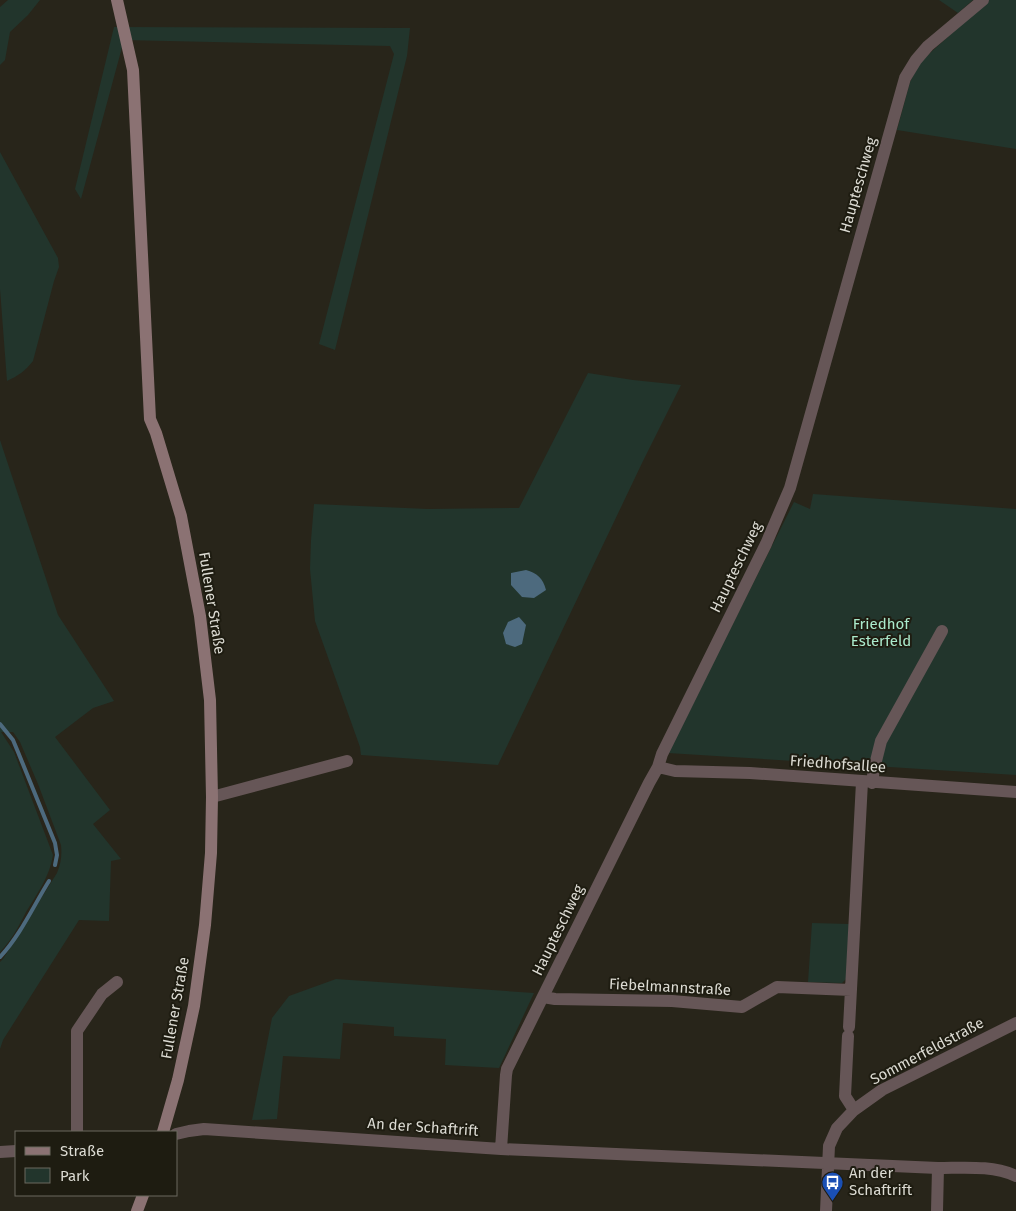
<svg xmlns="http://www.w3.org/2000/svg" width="1016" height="1211" font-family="'Fira Sans',sans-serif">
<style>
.green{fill:#22352c}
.water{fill:#4d6a7e}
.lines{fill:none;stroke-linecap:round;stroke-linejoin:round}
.stream{stroke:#4d6a7e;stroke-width:4}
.street{stroke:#665657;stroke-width:12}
.secondary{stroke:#8b7273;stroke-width:12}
.labels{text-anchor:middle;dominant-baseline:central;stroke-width:4;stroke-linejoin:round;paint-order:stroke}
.street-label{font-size:15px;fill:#dcdbd3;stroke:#1e1c11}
.park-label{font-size:15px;fill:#abeacc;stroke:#1e1c11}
.poi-label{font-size:15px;fill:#dcdbd3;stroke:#1e1c11;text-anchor:start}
</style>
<rect width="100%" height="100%" fill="#28251a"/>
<path class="green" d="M8 0H40L28 15 10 32 5 60 0 65V7Z
M939 0H973L958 13Z
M989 0H1016V149L897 130 910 82 920 62Z
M114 27 410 28 407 56 335 350 319 344 394 54 390 46 124 40 81 199 75 189Z
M0 152 58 258 59 267 54 281 33 361C25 371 18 376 7 381L0 289Z
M588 373 633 380 681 385 643 461 498 765 361 755 360 747 315 621 310 569 311 540 314 504 428 509 519 508Z
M0 440 58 615 114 701 93 708 55 737 110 810 93 824 121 859 111 861 109 921 79 920 3 1040 0 1049V962L3 959 57 873C61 863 62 856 61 845L38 784 20 742 13 732H1L14 752 53 855C50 876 37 894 26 912 19 926 11 941 0 952Z
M813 494 1016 509V775L668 753 794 502 810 509Z
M812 923 849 924 846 979 842 983 808 982Z
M336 979 534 993 499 1068 445 1065 446 1039 394 1036V1027L343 1023 340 1059 283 1056 277 1119 252 1120 272 1018 289 996Z"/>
<path class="water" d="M526 570C537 573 543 578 546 590L534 598 522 597 511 585V573Z
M519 617 526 625 522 644 515 647 506 644 503 633 508 622Z"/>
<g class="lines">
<path class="stream" d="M0 724 13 740 18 752 55 843 57 855 55 865
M0 957C20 936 34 905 49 881"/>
<path class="street" d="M658 767 675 771 750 773 1016 792
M872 783 874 769 881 741 942 631
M212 797 347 761
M543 997 555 999 672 1001 742 1007 777 987 851 990
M849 1027 862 782
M848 1036 845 1096 854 1110
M77 1132V1031L102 994 117 982
M176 1134 189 1131 204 1129 501 1149 938 1168C964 1168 992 1165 1016 1176
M501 1149 506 1075 507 1069 649 783 658 767 662 754 766 544 790 488 905 78 916 60 928 46 983 0
M0 1152 16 1151
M826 1211 829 1146 837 1128 854 1110 882 1090 1016 1023
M937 1211 938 1168"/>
<path class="secondary" d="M117 0 133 70 150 419 156 433 181 516 200 616 210 700 212 797 211 853 205 925 194 1006 178 1080 163 1132
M137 1211 143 1195"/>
</g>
<defs>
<symbol id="bus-pin" viewBox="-11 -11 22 30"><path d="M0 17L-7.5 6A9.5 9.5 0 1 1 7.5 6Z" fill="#1a4fb4" stroke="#1e1c11"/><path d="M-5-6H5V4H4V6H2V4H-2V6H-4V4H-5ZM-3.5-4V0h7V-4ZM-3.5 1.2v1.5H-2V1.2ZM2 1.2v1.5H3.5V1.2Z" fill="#fff"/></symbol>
</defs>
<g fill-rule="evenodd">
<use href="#bus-pin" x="820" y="1170" width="25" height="34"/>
</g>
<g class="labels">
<g class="street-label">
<text transform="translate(858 185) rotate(-74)">Haupteschweg</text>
<text transform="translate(736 567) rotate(-64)">Haupteschweg</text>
<text transform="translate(212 603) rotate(81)">Fullener Straße</text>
<text transform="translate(838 764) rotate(4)">Friedhofsallee</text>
<text transform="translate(558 930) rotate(-64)">Haupteschweg</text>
<text transform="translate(670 987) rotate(3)">Fiebelmannstraße</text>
<text transform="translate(175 1008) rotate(-80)">Fullener Straße</text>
<text transform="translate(927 1051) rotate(-28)">Sommerfeldstraße</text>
<text transform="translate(423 1127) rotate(4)">An der Schaftrift</text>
</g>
<g class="park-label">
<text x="881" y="624">Friedhof<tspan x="881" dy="17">Esterfeld</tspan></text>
</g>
<g class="poi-label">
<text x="849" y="1173">An der<tspan x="849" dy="17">Schaftrift</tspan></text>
</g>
</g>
<rect x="15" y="1131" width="162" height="65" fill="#1e1c11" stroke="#6a685f"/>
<rect x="25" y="1147" width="25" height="8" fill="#8b7273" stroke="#6a685f"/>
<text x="60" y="1156" font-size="15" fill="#dcdbd3">Straße</text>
<rect x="25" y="1168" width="25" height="15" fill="#22352c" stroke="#6a685f"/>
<text x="60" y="1181" font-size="15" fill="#dcdbd3">Park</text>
</svg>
